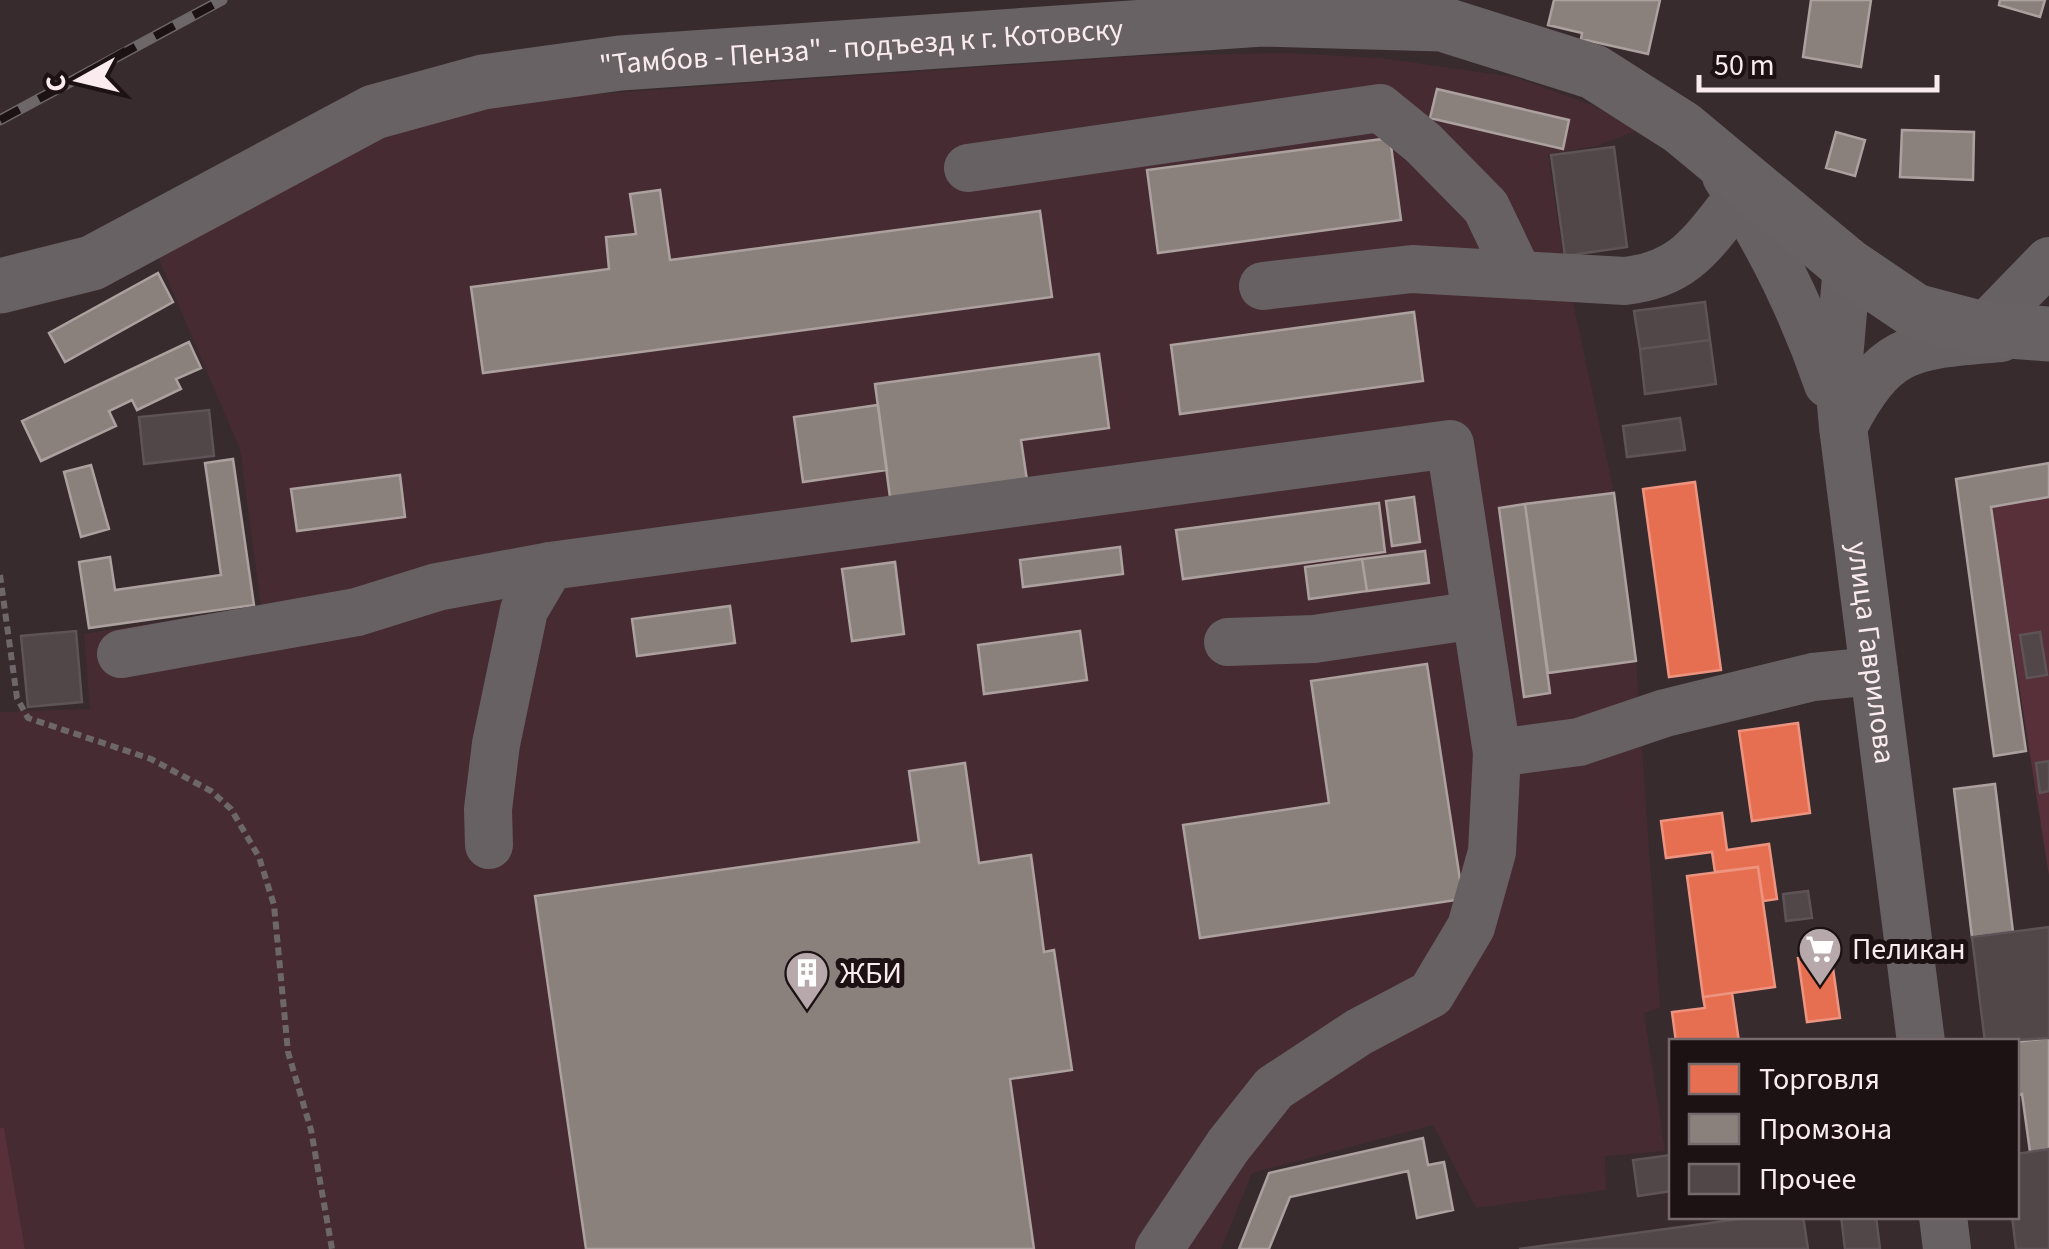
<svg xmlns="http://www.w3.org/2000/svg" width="2049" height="1249" font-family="'Source Sans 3',sans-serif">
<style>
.built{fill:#462c32}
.green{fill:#57303a}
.shops{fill:#e76f51;stroke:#ed9480;stroke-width:2.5}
.industry{fill:#8a817c;stroke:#aca19e;stroke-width:2.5}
.building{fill:#514749;stroke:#5e5356;stroke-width:2.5}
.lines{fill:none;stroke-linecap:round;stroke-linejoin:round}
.path{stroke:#6d6769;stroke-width:6;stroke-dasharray:8 5;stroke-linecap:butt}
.minor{stroke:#676163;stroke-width:48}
.major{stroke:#696264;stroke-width:55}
.rail-casing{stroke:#6e676a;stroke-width:11}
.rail{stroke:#1c1214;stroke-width:8;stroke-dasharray:22;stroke-linecap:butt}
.labels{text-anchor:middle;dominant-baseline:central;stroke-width:10;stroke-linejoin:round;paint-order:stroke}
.street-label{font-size:30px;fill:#faebee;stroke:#1c1214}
.poi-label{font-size:30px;fill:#faebee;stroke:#1c1214;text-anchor:start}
</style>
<rect width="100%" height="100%" fill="#372b2e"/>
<path class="built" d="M1287 53 1381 58 1514 77 1592 105 1638 130 1597 146 1548 154 1564 261 1614 493 1636 661 1660 1008 1644 1013 1665 1151 1605 1156 1606 1190 1476 1208 1433 1125 1252 1173 1221 1249H25L4 1129 0 1128V712L90 709 84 634 261 606 240 449 155 250 396 125 555 97 1139 56Z"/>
<path class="green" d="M2049 497V876L1991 507Z
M0 1128H4L25 1249H0Z"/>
<path class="shops" d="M1695 482 1721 670 1669 677 1643 489Z
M1798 723 1810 813 1752 821 1739 731Z
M1722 813 1727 850 1769 844 1777 899 1763 901 1758 867 1715 872 1712 852 1666 858 1661 821Z
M1758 867 1775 987 1703 997 1687 876Z
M1831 954 1840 1018 1807 1022 1798 958Z
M1732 993 1739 1042H1676L1672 1012 1705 1008 1703 997Z"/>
<path class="industry" d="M1554 0H1660L1648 54 1581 39 1582 33 1548 25Z
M1811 0H1871L1861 67 1803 57Z
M2000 0H2045L2040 17 1999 5Z
M1437 89 1569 120 1563 149 1430 118Z
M1902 130 1974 132 1973 180 1900 177Z
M1836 132 1865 140 1855 176 1826 168Z
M1390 138 1401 220 1158 253 1147 170Z
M660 190 670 260 1040 211 1052 297 483 373 471 287 609 269 606 237 636 234 630 194Z
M158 273 173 302 65 362 49 333Z
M1414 312 1423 381 1180 414 1171 345Z
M189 342 201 368 176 379 181 389 137 410 132 400 109 411 116 426 41 461 22 421Z
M1099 354 1109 428 1021 440 1028 487 891 505 875 384Z
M878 405 887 470 803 482 794 417Z
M233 459 254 605 89 628 79 562 110 557 115 590 221 575 205 463Z
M2049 463V497L1991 507 2026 751 1994 756 1956 479Z
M91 465 109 529 81 537 64 472Z
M400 475 405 517 297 531 291 489Z
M1614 493 1636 661 1548 673 1525 504Z
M1414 497 1420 542 1392 546 1386 501Z
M1379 503 1385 552 1183 579 1176 530Z
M1525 504 1550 693 1524 697 1499 508Z
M1120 547 1123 574 1023 587 1020 560Z
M1425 551 1429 583 1367 591 1362 559Z
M1362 559 1367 591 1309 599 1305 567Z
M895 562 904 634 852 641 842 569Z
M730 606 735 643 637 656 632 619Z
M1080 631 1087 680 984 694 978 645Z
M1427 664 1463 899 1200 938 1183 825 1329 803 1311 681Z
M965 763 979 863 1031 855 1044 952 1054 950 1072 1070 1010 1079 1034 1249H586L535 896 919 842 909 771Z
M1995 784 2013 932 1972 937 1954 789Z
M2049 1038V1149L2030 1152 2022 1094 2018 1095 2016 1088V1042Z
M1423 1138 1428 1165 1444 1162 1453 1210 1417 1218 1408 1171 1290 1197 1269 1249H1239L1269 1173Z"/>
<path class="building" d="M1614 147 1627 247 1565 256 1551 155Z
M1705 302 1710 340 1640 349 1634 311Z
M1710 340 1716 384 1645 394 1640 349Z
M209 410 214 456 144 464 139 417Z
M1680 418 1685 450 1627 457 1623 426Z
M76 631 82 702 28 707 21 636Z
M2040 632 2047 675 2027 678 2020 635Z
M2049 761V791L2040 793 2036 763Z
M1808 891 1812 918 1786 921 1783 894Z
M2049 927V1038L1985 1042 1972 937Z
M2049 1149V1249H2016L2012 1216H2016V1154Z
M1672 1155V1191L1638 1196 1633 1160Z
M1761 1216H1803L1808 1249H1519Z
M1841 1216H1876L1880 1249H1845Z"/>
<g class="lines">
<path class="path" d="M0 575 17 698 28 718 151 759 211 791 231 809 259 857 274 905 288 1052 311 1130 332 1249"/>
<g class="minor">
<path d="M968 168 1380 108 1423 143 1486 207 1518 274"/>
<path d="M1726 176C1770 243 1802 308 1828 384"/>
<path id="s1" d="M1847 265 1838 371 1843 427 1921 1042"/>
<path d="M1263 286 1412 269 1625 281C1687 274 1703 241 1740 196"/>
<path d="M1983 329 2049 261"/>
<path d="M1843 427C1886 343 1913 346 2001 338"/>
<path d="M1228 642 1314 639 1476 615"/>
<path d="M121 654 357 612 437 587 550 566 1450 444 1497 753 1579 742 1665 713 1813 677 1874 671"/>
<path d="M489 845 488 809 496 744 524 610 550 566"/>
<path d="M1943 1216 1947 1249"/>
<path d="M1159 1249 1228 1146 1274 1088 1359 1032 1431 994 1471 927 1492 852 1497 753"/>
</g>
<path class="major" id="s2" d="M0 286 92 263 374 112 483 82 620 63 1262 19 1442 24 1594 72 1682 128 1847 265 1915 311 1983 329 2049 334"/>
<defs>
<path id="rail" d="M0 120 222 0"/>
</defs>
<use href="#rail" class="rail-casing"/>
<use href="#rail" class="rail"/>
</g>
<defs>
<symbol id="supermarket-pin" viewBox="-11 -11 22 30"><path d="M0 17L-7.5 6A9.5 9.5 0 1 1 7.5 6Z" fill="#b6a8ab" stroke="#1c1214"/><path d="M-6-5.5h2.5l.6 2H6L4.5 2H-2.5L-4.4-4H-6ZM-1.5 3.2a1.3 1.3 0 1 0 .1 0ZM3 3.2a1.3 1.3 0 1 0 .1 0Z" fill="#fff"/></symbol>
<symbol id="building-pin" viewBox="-11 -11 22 30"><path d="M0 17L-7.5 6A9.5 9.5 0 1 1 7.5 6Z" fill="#b6a8ab" stroke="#1c1214"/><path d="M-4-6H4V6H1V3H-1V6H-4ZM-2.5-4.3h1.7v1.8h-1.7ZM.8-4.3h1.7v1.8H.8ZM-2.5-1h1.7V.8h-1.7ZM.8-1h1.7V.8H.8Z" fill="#fff"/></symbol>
</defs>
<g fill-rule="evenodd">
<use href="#supermarket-pin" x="1795" y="924" width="50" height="68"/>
<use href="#building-pin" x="782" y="948" width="50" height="68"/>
</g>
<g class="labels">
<g class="street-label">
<text stroke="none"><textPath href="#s2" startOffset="908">"Тамбов - Пенза" - подъезд к г. Котовску</textPath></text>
<text stroke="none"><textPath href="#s1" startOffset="390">улица Гаврилова</textPath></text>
</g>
<g class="poi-label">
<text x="1852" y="949">Пеликан</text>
<text x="840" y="973">ЖБИ</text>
</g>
</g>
<rect x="1669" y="1039" width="350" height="180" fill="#1c1214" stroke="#75696b" stroke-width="2.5"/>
<rect x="1689" y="1064" width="50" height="30" fill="#e76f51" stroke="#75696b" stroke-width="2.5"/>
<text x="1759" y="1089" font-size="30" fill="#faebee">Торговля</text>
<rect x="1689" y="1114" width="50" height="30" fill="#8a817c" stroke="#75696b" stroke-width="2.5"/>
<text x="1759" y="1139" font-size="30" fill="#faebee">Промзона</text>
<rect x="1689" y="1164" width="50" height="30" fill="#514749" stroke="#75696b" stroke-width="2.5"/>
<text x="1759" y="1189" font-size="30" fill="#faebee">Прочее</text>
<g transform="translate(80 80) rotate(262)" stroke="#1c1214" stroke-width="8" paint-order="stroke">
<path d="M0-8L18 38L0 25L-18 38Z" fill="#faebee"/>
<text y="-15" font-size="28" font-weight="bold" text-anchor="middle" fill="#faebee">С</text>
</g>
<path d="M1699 75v15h238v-15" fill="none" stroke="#faebee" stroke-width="5"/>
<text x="1714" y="75" font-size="30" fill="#faebee" stroke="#1c1214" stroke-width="8" paint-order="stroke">50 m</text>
</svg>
